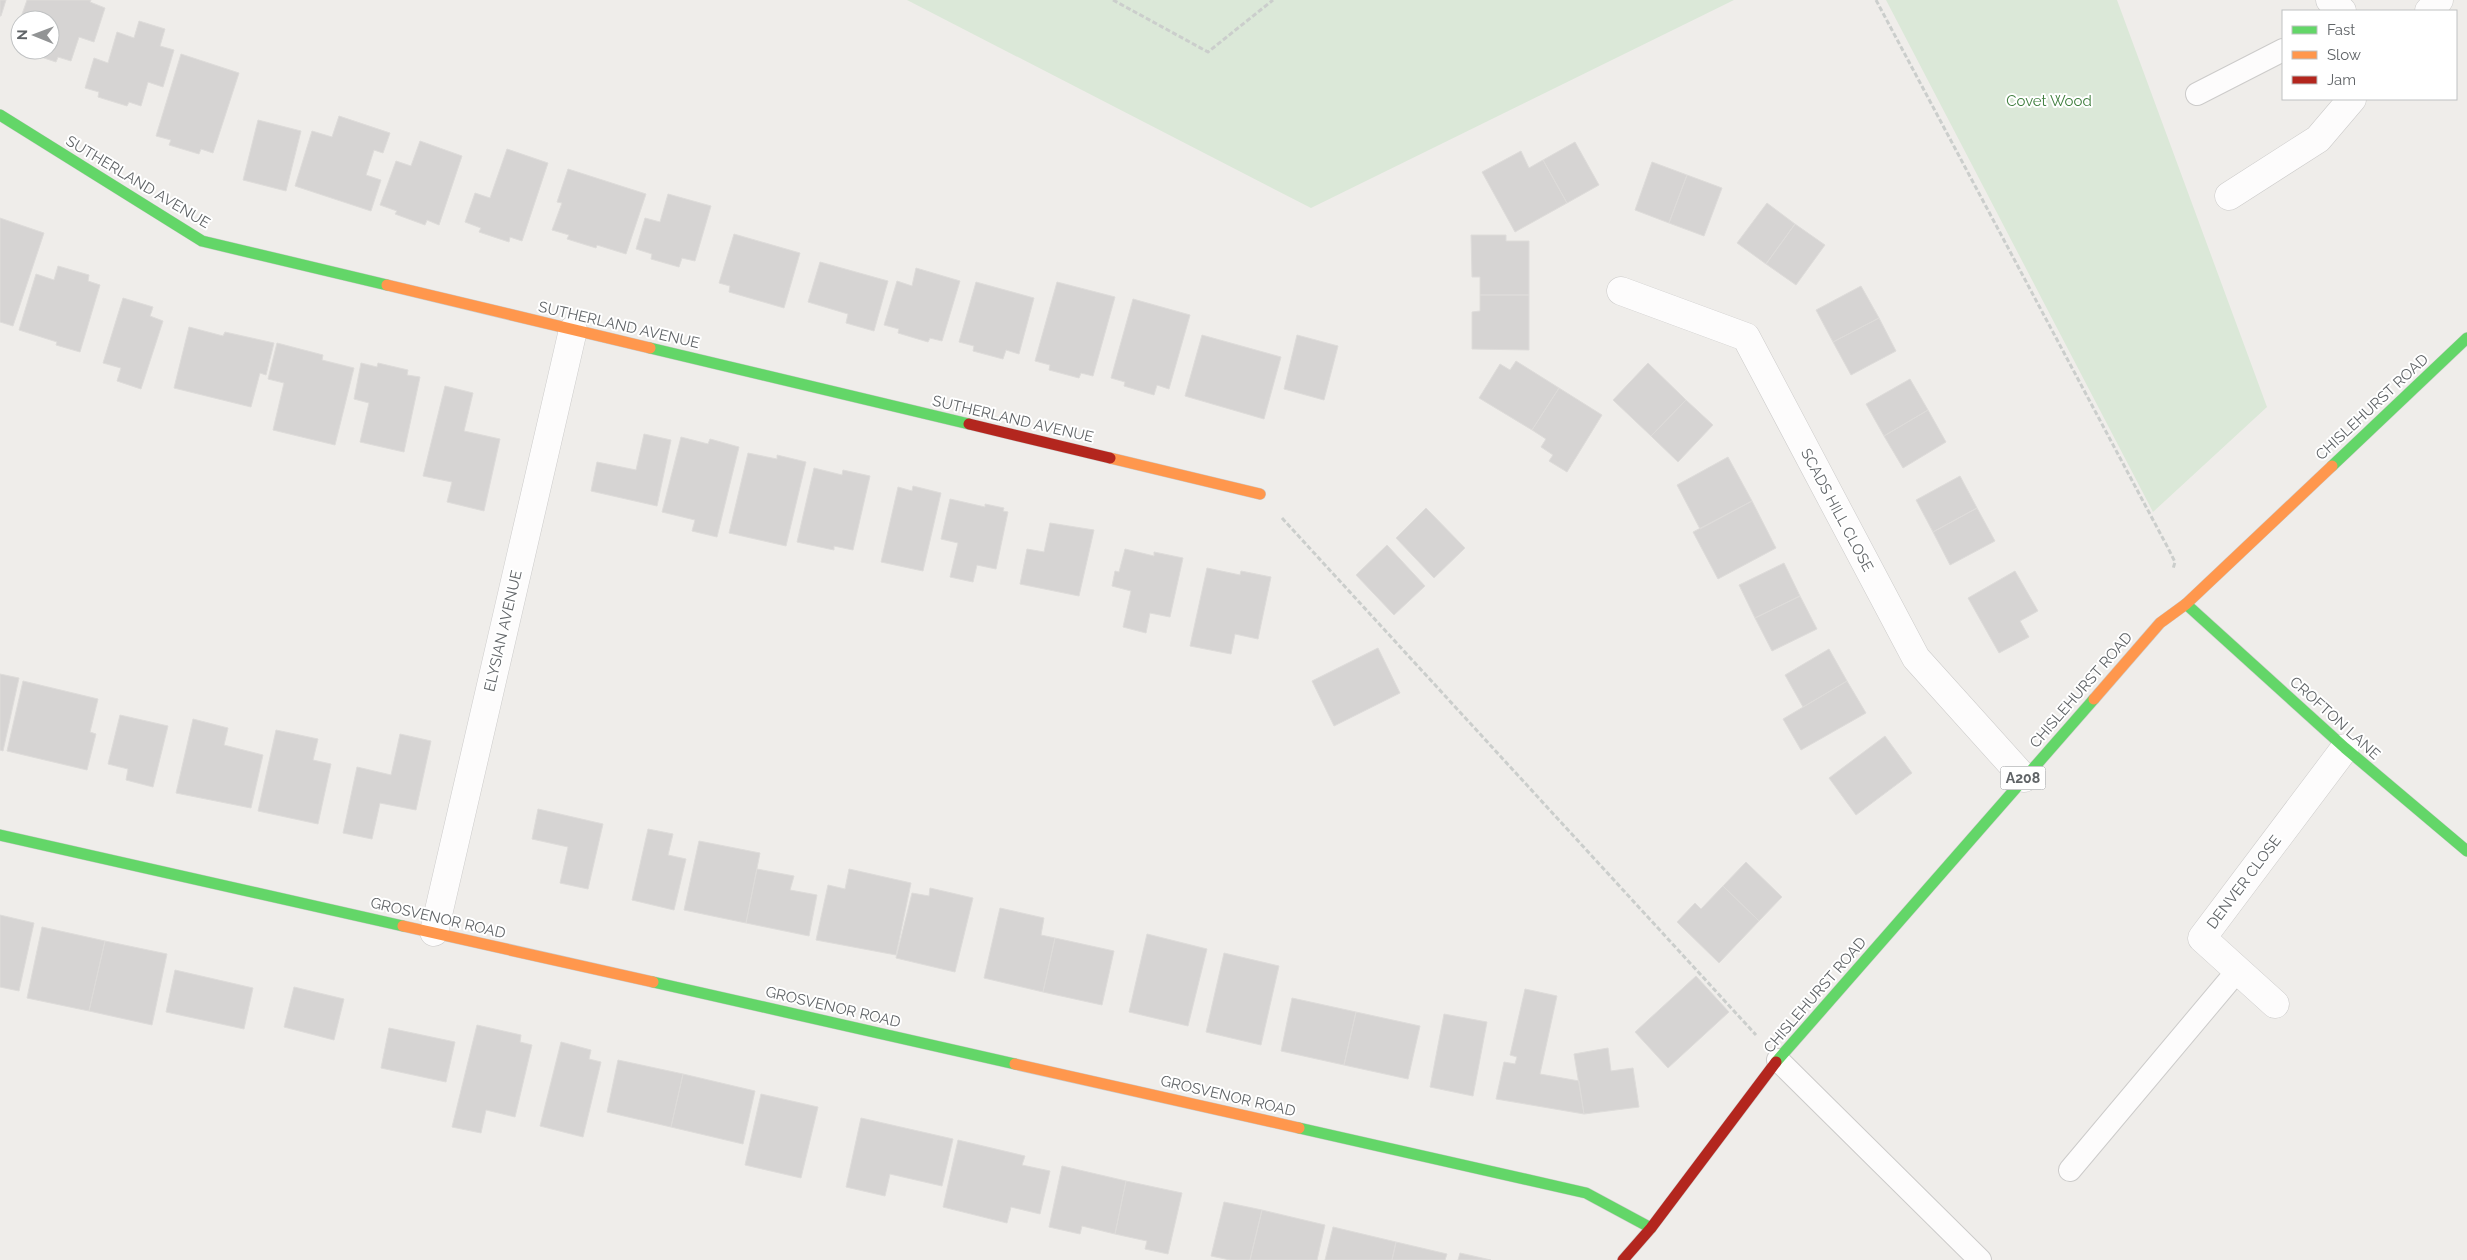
<svg xmlns="http://www.w3.org/2000/svg" width="2467" height="1260" font-family="Raleway,sans-serif">
<style>
.green{fill:#dbe8d8}
.building{fill:#d6d4d3;stroke:#dedcda}
.lines{fill:none;stroke-linecap:round;stroke-linejoin:round}
.lane-casing{stroke:#cccbca;stroke-width:24}
.street-casing{stroke:#cccbca;stroke-width:29}
.fast-casing{stroke:#cbcbca;stroke-width:12}
.slow-casing{stroke:#cbcbca;stroke-width:12}
.jam-casing{stroke:#cbcbca;stroke-width:12}
.path{stroke:#cbcecc;stroke-width:3;stroke-dasharray:5 2.5;stroke-linecap:butt}
.lane{stroke:#fdfcfc;stroke-width:22}
.street{stroke:#fdfcfc;stroke-width:28}
.fast{stroke:#63d668;stroke-width:11}
.slow{stroke:#ff974d;stroke-width:11}
.jam{stroke:#b3261e;stroke-width:11}
.labels{text-anchor:middle;dominant-baseline:central;stroke-width:4;stroke-linejoin:round;paint-order:stroke}
.shield{fill:#fff;stroke:#909295;stroke-width:1}
.shield-label{font-size:14px;font-weight:bold;fill:#606467}
.park-label{font-size:15px;fill:#407f3f;stroke:#fff}
.street-label{font-size:15px;fill:#606467;stroke:#fff}
</style>
<rect width="100%" height="100%" fill="#efedea"/>
<path class="green" d="M907 0H1734L1311 208Z
M1886 0H2117L2267 407 2153 512Z"/>
<path class="building" d="M0 0H6L1 16H0Z
M27 0H91L90 2 105 8 94 42 79 37 71 61 58 57 56 62 26 52 27 50H50V20H20Z
M20 21V46L13 43Z
M139 21 165 29 160 46 174 50 163 87 148 82 141 106 129 102 127 106 98 97 99 92 85 88 94 58 108 63 117 32 134 38Z
M181 54 239 73 213 153 201 149 199 154 169 145 171 140 156 136Z
M339 116 390 133 383 153 374 150 366 175 381 180 371 211 295 186 312 131 332 137Z
M258 120 301 131 286 191 243 180Z
M420 141 462 156 439 225 427 220 425 225 395 214 397 211 380 205 396 161 411 166Z
M1575 142 1599 185 1567 203 1543 160Z
M507 149 548 163 522 241 510 237 509 242 479 232 481 228 465 222 475 193 490 198Z
M1521 151 1529 168 1543 160 1567 203 1515 232 1482 172Z
M1652 162 1687 175 1669 223 1635 210Z
M568 169 646 194 626 254 597 245 596 248 567 239 569 235 552 230 562 203 557 202Z
M1687 175 1722 188 1704 236 1669 223Z
M668 194 711 206 695 261 682 258 679 267 651 259 652 254 636 249 645 218 660 222Z
M1767 203 1795 224 1766 264 1737 243Z
M0 218 44 233 13 326 0 322Z
M1795 224 1825 245 1796 285 1766 264Z
M734 234 800 253 784 308 729 292 730 286 719 283Z
M1471 235H1506V241H1529V295H1480V277H1472Z
M820 262 888 281 874 331 846 323 848 314 808 302Z
M58 266 89 275 88 281 100 285 80 352 56 345 57 342 19 330 36 274 54 280Z
M916 268 960 281 942 341 930 338 928 342 898 333 899 329 884 325 897 281 912 286Z
M976 282 1034 298 1019 354 1006 350 1003 359 973 351 974 346 959 342Z
M1057 282 1115 297 1093 376 1081 373 1079 378 1049 370 1050 365 1035 361Z
M1861 286 1879 318 1833 342 1816 310Z
M1480 295H1529V350L1472 349V312L1480 311Z
M123 298 153 307 150 316 163 321 141 389 117 381 121 368 103 363Z
M1133 299 1190 315 1169 389 1157 385 1154 395 1124 386 1125 382 1111 378Z
M1879 318 1896 351 1851 375 1833 342Z
M189 327 223 336 225 332 274 343 266 375 260 373 251 407 174 388Z
M1202 335 1281 357 1264 419 1185 396Z
M1297 335 1338 346 1324 400 1284 389Z
M277 343 323 355 322 360 354 368 335 445 273 430 284 383 268 379Z
M1516 361 1559 388 1532 430 1479 398 1500 364 1510 370Z
M361 363 377 367 378 363 408 370 407 375 420 377 404 452 360 442 369 403 354 399Z
M1648 363 1686 400 1651 436 1613 400Z
M1910 379 1928 410 1884 436 1866 404Z
M445 386 473 393 464 431 500 439 484 511 447 502 452 482 423 476Z
M1559 388 1602 415 1567 472 1549 461 1553 455 1541 447 1546 439 1532 430Z
M1686 400 1713 425 1678 462 1651 436Z
M1928 410 1946 442 1903 468 1884 436Z
M644 434 671 440 657 506 591 491 597 462 636 470Z
M681 437 708 444 710 439 739 447 717 537 692 531 695 520 662 512Z
M748 453 777 459V455L806 462 786 546 729 533Z
M1728 457 1752 501 1700 529 1677 485Z
M814 468 842 475 843 470 870 476 853 550 834 546V550L797 542Z
M1960 476 1977 508 1933 532 1916 500Z
M913 486 941 493 923 571 881 562 898 487 912 491Z
M950 499 985 507V504L1004 508 1003 511 1008 512 996 569 977 565 973 582 950 577 958 543 941 539Z
M1752 501 1776 548 1718 579 1693 532Z
M1426 508 1465 548 1434 578 1396 538Z
M1977 508 1995 541 1950 565 1933 532Z
M1050 523 1094 530 1079 596 1020 584 1027 549 1044 552Z
M1387 545 1425 586 1394 615 1356 575Z
M1125 549 1154 556V552L1183 558 1170 617 1150 613 1146 633 1123 627 1131 591 1112 586 1115 571 1119 572Z
M1784 563 1800 596 1755 618 1739 585Z
M1207 568 1240 575 1241 571 1271 577 1258 639 1235 634 1231 654 1190 646Z
M2015 571 2038 611 2020 621 2029 637 1999 653 1968 598Z
M1800 596 1817 629 1772 651 1755 618Z
M1378 648 1400 693 1334 726 1312 681Z
M1829 649 1847 681 1803 707 1785 675Z
M0 674 19 678 3 751 0 750Z
M23 681 98 699 90 732 96 734 87 770 7 751Z
M1847 681 1866 713 1801 750 1783 719Z
M120 715 168 726 153 787 126 780 128 769 108 764Z
M193 719 228 728 224 745 263 755 251 808 176 793Z
M276 730 318 739 313 760 331 764 318 824 258 811Z
M400 734 431 741 416 810 380 803 372 839 343 833 357 767 391 775Z
M1885 736 1912 773 1856 815 1829 778Z
M538 809 603 824 588 889 560 883 568 847 532 839Z
M648 829 673 834 668 855 686 859 674 910 632 900Z
M699 841 760 853 746 923 684 910Z
M1746 862 1782 897 1759 921 1723 886Z
M757 869 794 876 790 890 817 895 809 936 746 923Z
M849 869 911 883 896 955 816 940 828 885 845 889Z
M1723 886 1759 921 1719 963 1677 922 1695 903 1701 909Z
M930 888 973 898 955 972 896 958 912 893 929 896Z
M1000 908 1044 918 1041 935 1055 938 1043 992 984 978Z
M0 915 34 923 19 991 0 987Z
M42 927 105 941 89 1011 27 998Z
M1147 934 1207 949 1188 1026 1129 1012Z
M1055 938 1114 951 1102 1005 1043 992Z
M105 941 167 954 152 1025 89 1011Z
M1224 953 1279 966 1261 1045 1206 1032Z
M175 970 253 988 244 1029 166 1012Z
M1696 976 1729 1012 1668 1068 1635 1032Z
M294 987 344 999 334 1040 284 1027Z
M1525 989 1557 996 1540 1074 1579 1081 1584 1114 1496 1099 1504 1062 1515 1064 1517 1057 1510 1055Z
M1292 998 1356 1012 1344 1065 1281 1051Z
M1356 1012 1420 1026 1408 1079 1344 1065Z
M1444 1014 1487 1022 1473 1096 1430 1087Z
M477 1025 521 1035 520 1042 532 1045 515 1117 486 1110 481 1133 452 1127Z
M389 1028 455 1042 446 1082 381 1068Z
M561 1042 591 1050 589 1059 601 1062 583 1137 540 1126Z
M1608 1048 1611 1071 1633 1068 1639 1107 1584 1114 1574 1054Z
M618 1060 683 1074 671 1127 607 1112Z
M683 1074 755 1091 743 1144 671 1127Z
M761 1094 818 1107 801 1178 745 1165Z
M861 1118 953 1139 942 1186 890 1174 885 1196 846 1187Z
M958 1140 1025 1156 1022 1165 1050 1171 1040 1214 1011 1207 1007 1223 943 1207Z
M1062 1166 1126 1181 1115 1234 1082 1226 1080 1234 1049 1227Z
M1126 1181 1182 1193 1168 1254 1145 1249 1147 1241 1115 1234Z
M1224 1202 1262 1210 1250 1260H1230L1211 1256Z
M1262 1210 1325 1225 1317 1260H1250Z
M1333 1227 1396 1242 1392 1260H1325Z
M1396 1242 1447 1254 1445 1260H1392Z
M1460 1253 1491 1260H1458Z"/>
<g class="lines">
<defs>
<path id="lane" d="M2197 94 2283 50
M1778 1060 1980 1260
M2070 1170 2238 970"/>
<path id="street" d="M2330 0 2342 11
M2429 11 2439 0
M2229 196 2318 139 2352 99
M1621 291 1746 337 1916 658 2024 778
M434 932 573 330
M2275 1004 2202 938 2345 748"/>
<path id="fast" d="M0 115 202 241 387 285
M650 348 969 424
M2332 466 2467 338
M2186 604 2345 748 2467 851
M0 835 403 926
M653 982 1015 1064
M1776 1062 2094 699
M1299 1128 1586 1193 1651 1228"/>
<path id="slow" d="M387 285 650 348
M1110 458 1260 494
M2094 699 2160 623 2186 604 2332 466
M403 926 653 982
M1015 1064 1299 1128"/>
<path id="jam" d="M969 424 1110 458
M1623 1260 1651 1228 1776 1062"/>
</defs>
<use href="#lane" class="lane-casing"/>
<use href="#street" class="street-casing"/>
<use href="#fast" class="fast-casing"/>
<use href="#slow" class="slow-casing"/>
<use href="#jam" class="jam-casing"/>
<path class="path" d="M1113 0 1208 52 1273 0
M1876 0 2168 548 2175 562 2173 569
M1282 518 1756 1035"/>
<use href="#lane" class="lane"/>
<use href="#street" class="street"/>
<use href="#fast" class="fast"/>
<use href="#slow" class="slow"/>
<use href="#jam" class="jam"/>
</g>
<g class="labels">
<rect class="shield" x="2000.5" y="766.5" width="45" height="23" rx="4"/>
<g class="shield-label">
<text x="2023" y="778">A208</text>
</g>
<g class="park-label">
<text x="2049" y="101">Covet Wood</text>
</g>
<g class="street-label">
<text transform="translate(138 182) rotate(31)">SUTHERLAND AVENUE</text>
<text transform="translate(619 325) rotate(13)">SUTHERLAND AVENUE</text>
<text transform="translate(2372 407) rotate(-43)">CHISLEHURST ROAD</text>
<text transform="translate(1013 419) rotate(13)">SUTHERLAND AVENUE</text>
<text transform="translate(1837 510) rotate(62)">SCADS HILL CLOSE</text>
<text transform="translate(503 631) rotate(-77)">ELYSIAN AVENUE</text>
<text transform="translate(2081 690) rotate(-49)">CHISLEHURST ROAD</text>
<text transform="translate(2335 718) rotate(42)">CROFTON LANE</text>
<text transform="translate(2244 882) rotate(-53)">DENVER CLOSE</text>
<text transform="translate(438 918) rotate(13)">GROSVENOR ROAD</text>
<text transform="translate(1815 995) rotate(-49)">CHISLEHURST ROAD</text>
<text transform="translate(833 1007) rotate(13)">GROSVENOR ROAD</text>
<text transform="translate(1228 1096) rotate(13)">GROSVENOR ROAD</text>
</g>
</g>
<rect x="2282" y="10" width="175" height="90" fill="#ffffff" stroke="#bfc1c2"/>
<rect x="2292" y="26" width="25" height="8" fill="#63d668" stroke="#bfc1c2"/>
<text x="2327" y="35" font-size="15" fill="#606467">Fast</text>
<rect x="2292" y="51" width="25" height="8" fill="#ff974d" stroke="#bfc1c2"/>
<text x="2327" y="60" font-size="15" fill="#606467">Slow</text>
<rect x="2292" y="76" width="25" height="8" fill="#b3261e" stroke="#bfc1c2"/>
<text x="2327" y="85" font-size="15" fill="#606467">Jam</text>
<g transform="translate(35 35) rotate(271)"><circle r="24" fill="#ffffff" stroke="#bfc1c2"/>
<path d="M0-4L9 19L0 12L-9 19Z" fill="#929495"/>
<text y="-8" font-size="14" font-weight="bold" text-anchor="middle" fill="#606467">N</text>
</g>
</svg>
